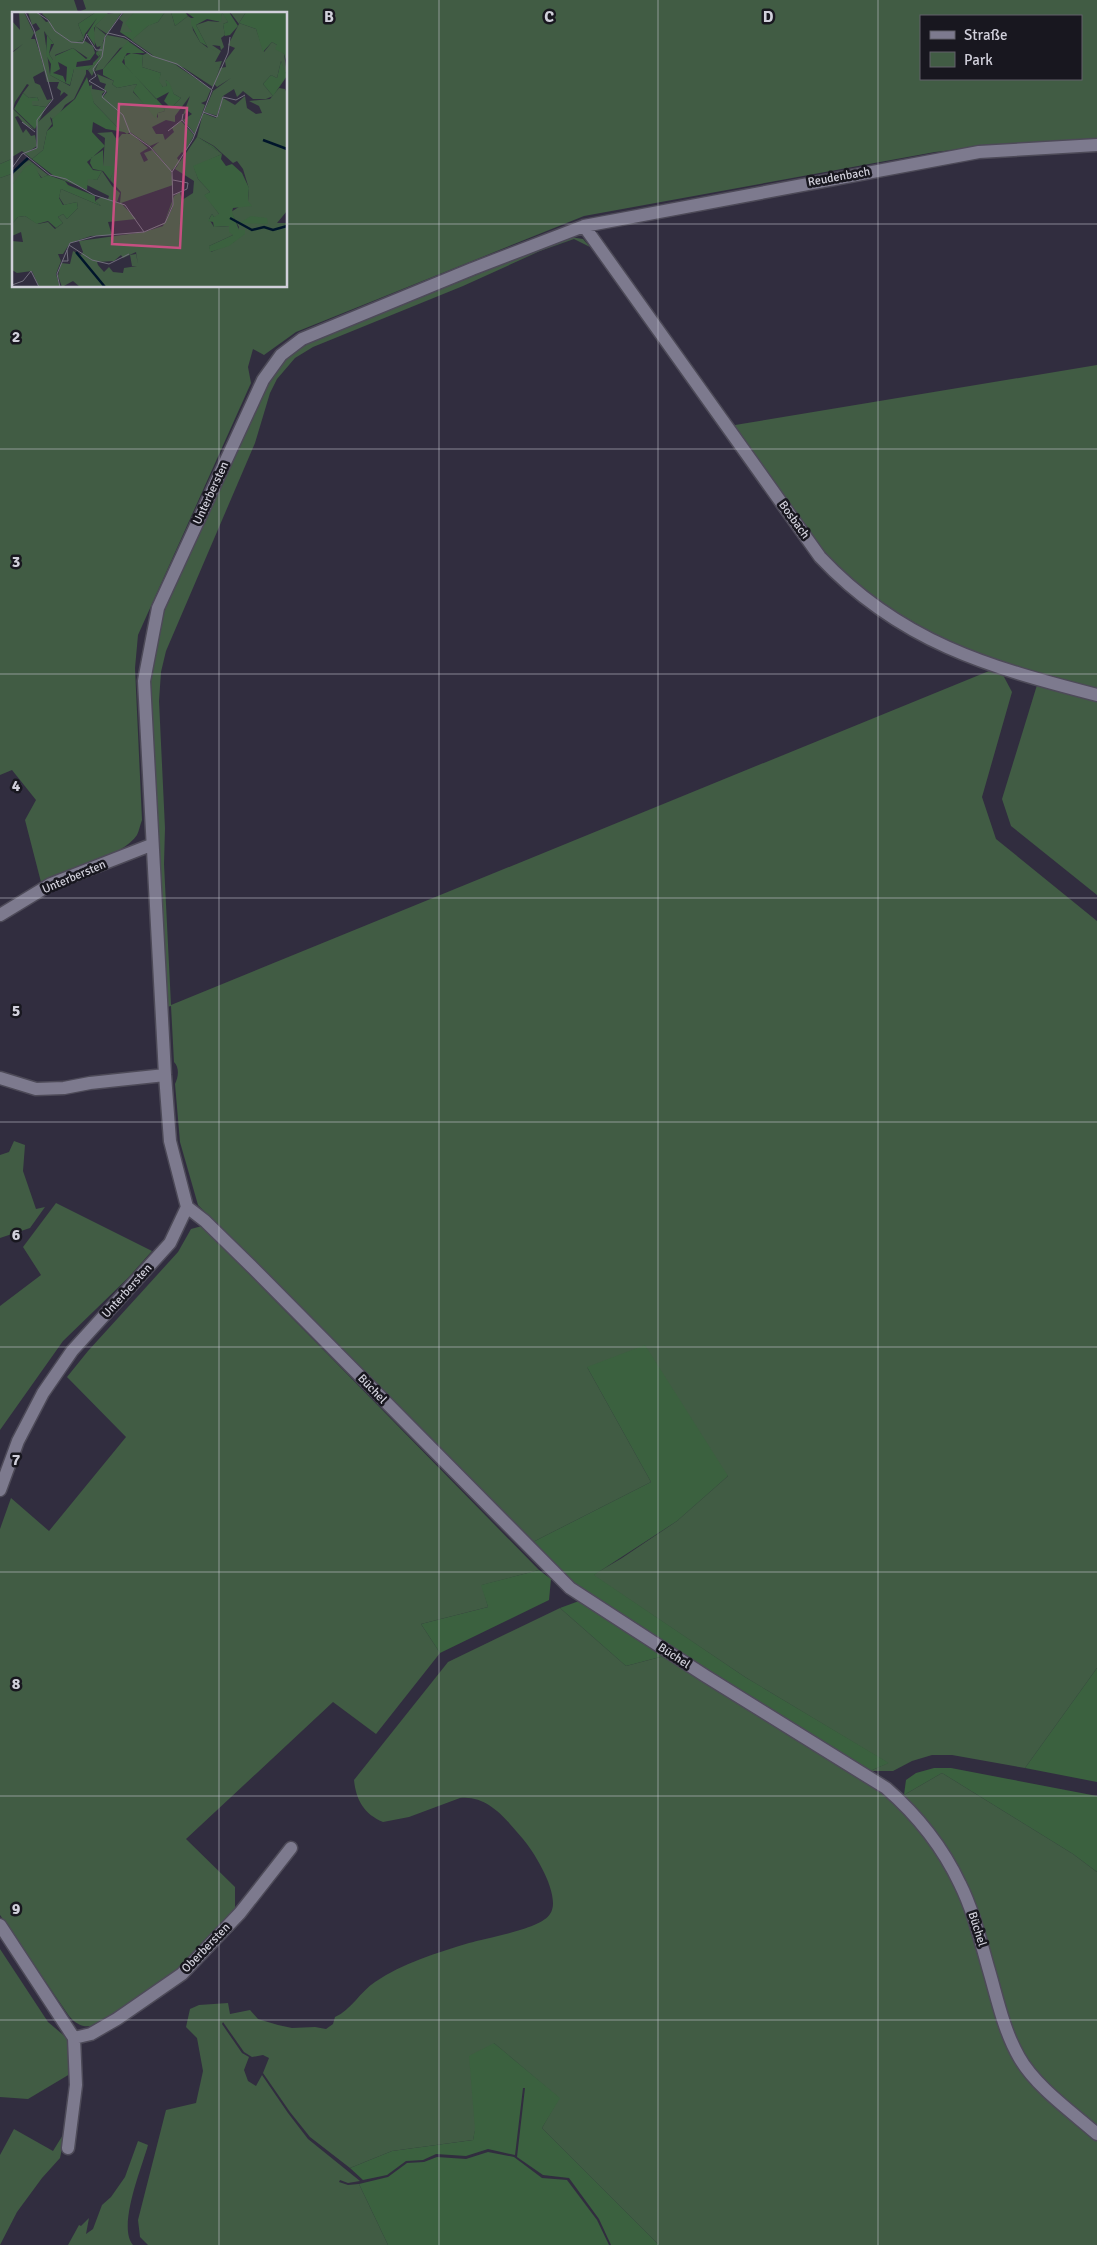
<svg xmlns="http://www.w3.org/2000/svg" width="1097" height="2245" font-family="Signika,sans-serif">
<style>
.green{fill:#415c44;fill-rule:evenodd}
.forest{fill:#3b613f}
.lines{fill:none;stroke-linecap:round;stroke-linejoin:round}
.minor-casing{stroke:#4d4a58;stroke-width:15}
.minor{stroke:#7d7a8e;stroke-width:12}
.grid{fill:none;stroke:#d1d0db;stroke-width:1;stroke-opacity:0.55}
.labels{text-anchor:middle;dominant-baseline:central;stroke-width:5;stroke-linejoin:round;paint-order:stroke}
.street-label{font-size:12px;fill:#d1d0db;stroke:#18171f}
.inset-river{fill:none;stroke:#00152b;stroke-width:2.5}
.inset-road{fill:none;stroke:#716e7d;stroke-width:1}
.view{fill:#c64f81;fill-opacity:0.15;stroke:#c64f81;stroke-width:2.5}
.inset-edge{fill:none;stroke:#d1d0db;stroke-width:2.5}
.grid-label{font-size:16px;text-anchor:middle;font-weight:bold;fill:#d1d0db;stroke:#18171f;stroke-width:5;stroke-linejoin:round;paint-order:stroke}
</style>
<rect width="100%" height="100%" fill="#312d3f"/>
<path class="green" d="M0 0H74L78 12 86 9 83 0H1097V139L1005 144 935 152 584 216 296 332 264 355 253 349 248 367 251 383 138 635 135 668 142 820C140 825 139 831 137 835 124 855 65 875 42 886L25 820 36 800 12 770 0 775V178L14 173V286H286V14H14V158L0 164ZM921 16H1081V79H921Z
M570 237 583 239 590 247 574 239 540 251 463 286 313 347 295 358 277 379 270 393 255 443 166 651 161 672 159 701 165 828 164 864 171 1005 989 671 1003 675 1012 692 982 797 996 839 1097 921V1668L1025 1768 952 1755H932L912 1761 893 1771H870L888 1763 745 1677 593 1575 622 1558 677 1521 728 1476 587 1367 651 1482 531 1543 198 1205 180 1142 175 1084C178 1078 180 1068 174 1062L171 1006 167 1007 151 721 150 677 158 631 166 607 265 388 284 360 309 343Z
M1097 365V689L1006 665 956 646 874 600 849 580 823 552 729 426Z
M1037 685 1097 701V895L1011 826 1002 799Z
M14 1141 25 1145 23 1171 36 1209 45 1207 30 1228 0 1238V1155L9 1152Z
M56 1203 152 1251 128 1278 63 1341 0 1430V1306L41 1275 23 1247Z
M202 1226 539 1570 482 1585 488 1607 421 1624 440 1653 376 1734 333 1702 186 1839 235 1887V1912L180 1967 153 1988 97 2025C84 2028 78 2026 69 2016L0 1915V1529L11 1498 49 1531 126 1437 67 1377 88 1351 178 1252 191 1229Z
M560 1608 626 1666 664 1656 889 1797 907 1816 938 1856 956 1886 971 1924 1009 2047 1097 2140V2245H659L542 2128 559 2098 494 2043 473 2140 392 2151 350 2168 310 2137 290 2112 263 2073 269 2058 263 2055 252 2057 244 2052 223 2022 222 2024 242 2053 249 2057 244 2070 248 2081 256 2086 262 2075 288 2113 308 2139 360 2181 348 2183 340 2180 339 2182 348 2185 359 2184 388 2245H148L140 2237 138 2220 166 2110 196 2103 203 2071 197 2038 186 2027 190 2009 199 2005 228 2003 230 2014 250 2010 258 2019 278 2025 292 2028 315 2027 326 2029 333 2024 335 2017C351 2010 360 1992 375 1982 403 1963 436 1953 469 1943 486 1938 541 1929 550 1914 562 1897 535 1853 523 1839 506 1819 488 1795 460 1798L409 1817 383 1822C364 1814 356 1800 354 1780L448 1662Z
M942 1773 1073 1854 1097 1872V2127C1075 2107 1042 2083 1026 2058 994 2004 993 1937 966 1881 951 1849 926 1822 904 1795Z
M0 1949 48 2022 68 2039 70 2074 28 2099 0 2097Z
M14 2129 53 2151 66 2130 60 2158 42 2178 17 2212 0 2245V2155Z
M138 2141 148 2145C142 2167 117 2227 133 2245H68L79 2225 81 2226 89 2218 86 2234 93 2229 102 2205 111 2197 125 2177Z"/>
<path class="forest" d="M14 158V173L0 178V164Z
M645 1345 728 1476 677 1521 594 1575 745 1677 889 1763 870 1771 776 1715 576 1585 531 1543 651 1482 587 1367Z
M539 1570 551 1579 549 1600 440 1653 421 1624 488 1607 481 1585Z
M579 1601 664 1656 626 1666 560 1608Z
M1097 1668V1782L1025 1768Z
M934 1768H951L1097 1796V1872L1073 1854 942 1773 904 1795 906 1780 916 1773Z
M494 2043 560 2098 542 2128 659 2245H611L599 2219 569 2178 543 2175 517 2157 525 2088H523L515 2155 488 2149 466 2156 436 2154 423 2160 406 2161 387 2175 363 2180 350 2168 392 2151 473 2140 475 2129 469 2056Z
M488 2152 514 2157 542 2178 567 2180 597 2220 609 2245H388L359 2184 388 2177 407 2163 424 2162 437 2157 466 2159Z"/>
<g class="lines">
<defs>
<path id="minor" d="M584 226 820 557C900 642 988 667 1097 695
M0 915 51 884 151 845
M0 1078 36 1089 64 1088 90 1083 165 1075
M187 1207 205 1221 253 1268 570 1588 704 1675 886 1788C916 1814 943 1848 960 1884 973 1910 980 1939 988 1967 997 1997 1003 2029 1019 2057 1035 2086 1072 2112 1097 2134
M0 1490 18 1441 43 1393 72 1351 170 1243 187 1207 170 1141 165 1075 144 681 158 608 263 380 281 355 302 339 472 269 584 226 979 152 1097 145
M0 1925 74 2038 76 2085 68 2148
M74 2038 91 2034 117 2019 182 1974 240 1913 291 1848"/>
</defs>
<use href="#minor" class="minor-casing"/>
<use href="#minor" class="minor"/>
</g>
<path class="grid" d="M219 0V14M439 0V2245M658 0V2245M878 0V2245M0 224H14M286 224H1097M219 286V2245M0 449H1097M0 674H1097M0 898H1097M0 1122H1097M0 1347H1097M0 1572H1097M0 1796H1097M0 2020H1097"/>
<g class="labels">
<g class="street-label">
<text transform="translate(839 177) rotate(-10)">Reudenbach</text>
<text transform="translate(211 493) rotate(-65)">Unterbersten</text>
<text transform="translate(794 520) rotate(54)">Bosbach</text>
<text transform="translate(74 877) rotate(-23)">Unterbersten</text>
<text transform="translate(127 1291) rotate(-48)">Unterbersten</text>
<text transform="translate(372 1389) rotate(46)">Büchel</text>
<text transform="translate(674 1656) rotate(33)">Büchel</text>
<text transform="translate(977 1929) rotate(72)">Büchel</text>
<text transform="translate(206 1948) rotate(-46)">Oberbersten</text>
</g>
</g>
<g transform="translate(12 12)">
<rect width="275" height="275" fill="#312d3f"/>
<path d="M7 0H12L22 21 19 27H23L30 47 32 59 21 65 23 71 28 73 35 88 40 87 34 95 20 93V89H27L25 85 17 86 11 81 17 73 15 72 3 90 1 97 23 118 12 112 6 104 3 105 11 121 14 117 19 124 23 123 25 134 16 140 25 136V111L56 83 52 80 48 84 49 79 45 76 47 70H35L23 20 28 17 24 11 20 13 16 0 26 1 34 10 38 9 30 2 32 0H84L66 12 72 27 63 31 73 29 81 34 83 41 77 47 61 36 43 43 45 48H41L37 42 42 32 32 19 38 63 58 74 62 57H74V62L62 87 53 93 46 104 40 107 38 105 40 112 35 119 31 138 20 147 10 139 0 145V41L11 32 0 40V9L8 18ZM110 0 95 22 83 14 94 2ZM112 0H122L119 5 120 20H108L111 10 107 7ZM153 0H159L163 14 176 4 179 6 181 18 188 30 196 36 184 13 196 9 207 10 210 1 213 4 216 10 211 12 213 23 209 26 212 35 209 38 208 34 200 33 209 39 203 50 210 49 201 75 172 56 142 44 119 28 137 13 146 10ZM218 0H234L227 11 244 17 252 40 260 30 265 33 272 42 275 61 272 60 269 49 265 66 259 63 251 72 261 84 254 87H241L231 79 225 85 222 77 211 84 206 104 192 100 201 79 219 66 205 75 202 72 208 56 214 55 213 49 223 36 216 33 227 12ZM83 15 94 23 89 34 85 35 81 26ZM95 23 111 26 117 29 115 34 108 36 91 57 83 59 89 44 80 64 76 58 88 44 85 41ZM135 41 164 53 199 77 194 89 189 91 193 93 183 122 171 108 180 102 176 99 171 103 178 84 163 104V110L154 108 140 115 144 122H151L153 128 162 120 160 116 169 109 182 123 172 142 170 140 165 146 168 150 159 159 161 172V193L160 197 152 212 133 219 152 211 160 193 161 173 109 191 124 207 96 210 100 223 79 224 58 231 51 242H46L49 249 44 262 48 275H27L20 259 5 261 0 258V229L11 230 9 220 0 224V212L6 205 13 204 26 212 36 210 43 217 51 211 46 205 51 202 55 207 66 196 65 190 52 193 47 185 49 177 89 194 83 189 89 185 96 187 97 184 73 172 76 166 85 168 90 159 100 174 108 181 105 190 108 191 109 180 98 168 103 154H91L93 126 85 121 100 120 105 128 110 122H120L136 136 128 141 132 150 136 148 132 141 140 138 155 154 140 136 147 130 138 134 118 120 115 122 105 115 82 91 75 75 80 73V77L93 79 90 82 91 85 95 80 92 77 94 72 88 70 85 62 102 69 100 72 105 76 125 72 121 80 146 106V101L153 99 151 94 162 93 169 86 162 82 154 68 155 75H151L146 69 149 61 130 55 131 43ZM267 76 273 77 275 82V199L265 211H275V275H68L61 269 50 275 46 264 49 251 58 252 61 239 69 243 71 240 67 229 132 220 151 214 162 184 168 180 170 188 181 181 182 169 163 157 185 125 191 101 204 106 211 86 223 93 233 84 235 96 244 102 250 101 247 94 237 89 258 87ZM186 125 202 134 221 151 225 149 231 157 237 177 236 189 219 200 227 215 222 230 199 240 197 234 221 223 218 214 202 215 197 207 200 202 202 205 209 204 213 211 217 205 207 202 193 183 198 180 186 167 182 155 210 142ZM124 240 126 252 124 242 118 243 120 254H125L112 256 111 261 101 260 97 255 92 260 86 253 85 250 102 249 109 243 111 246ZM17 148 36 163 30 166 19 152 0 173 2 158Z" fill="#415c44" fill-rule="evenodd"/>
<path d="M84 0H97L83 14 94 23 82 15 83 34 75 22 85 6 73 22 71 29 63 31 72 27 66 12ZM122 0H153L146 10 136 14 121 27 123 30 108 20H120L113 11ZM159 0H173L176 4 163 14ZM174 0H217L226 14 218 23 213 24 211 12 216 10 210 1 209 10 195 7 184 13 195 34 205 40 188 30 179 12V6H182ZM234 0H275V51L272 42 263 37 265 33 260 30 251 40 244 17 227 11ZM32 19 42 32H39L37 42 41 48H44L43 44 61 36 74 47 83 41 78 48 65 50 64 55 81 53V51L87 45 84 42 85 38 88 46 76 58 62 57 58 73 51 70 38 63 39 52 34 43 35 24ZM46 50 55 55 54 71 51 64 41 61 48 57ZM116 29 133 41H115L110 50 151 94 153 99 146 101 144 107 121 79 125 72 105 76 100 72 102 69 91 63V57ZM119 41 131 43 130 55 149 61 147 69 151 75 155 74 153 68 157 70 162 82 169 86 162 93 158 95 152 89 157 80 144 87 113 53 112 45ZM269 49 275 64 261 84 251 72 259 63 265 66ZM75 65 82 91 105 115 118 121 94 117 81 110 80 120 93 134 75 150 81 158 90 159 85 168 76 167 75 178 42 164 20 147 31 138 35 119 41 114 40 107 63 87ZM11 81 17 86 25 85 27 89H20V93L34 95 23 117 2 97ZM185 125 201 134 210 142 209 147 214 154 220 152 230 161 237 176 236 189 240 194 221 196 220 200 227 218H233V222L217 234 198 240 197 234 221 223 217 220V214L202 215 201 210 196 209 200 202 202 205 207 202 192 183 198 180 186 167 181 154 210 142ZM91 138V154H104L98 168 91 159 81 157 78 151 79 146ZM21 151 29 166 36 163 53 169 56 173 83 184V189L89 194 49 177 47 186 51 193 65 190 66 196 55 207 51 202 46 205 51 211 44 216 36 209 25 212 13 204 6 205 0 212V173L13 155ZM239 204 255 206 256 212 228 211Z" fill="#3b613f" fill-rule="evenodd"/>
<path class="inset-river" d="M251 128 275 137M0 161 16 146M218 206 240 218 252 215 261 218 275 214M64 240 93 275"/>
<path class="inset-road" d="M24 0 36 8 43 19 59 30 71 31 75 22M111 0 93 25 90 45 81 57 84 64 77 69 94 79 90 85 111 103 118 121 138 135 160 160M75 24 84 38H90M200 77 216 41 218 25M191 100 205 105 211 85 224 88 233 83M171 102 170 108 183 123M10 110 23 120M156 119 170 108M11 141 38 163 54 167 82 183 113 193 132 220M0 156 10 142 25 136V108L41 87 22 18 13 0M161 168 176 171 175 177 161 183M57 233 80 248 97 252 117 242M50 249H56L55 238M0 273 11 269 19 259 27 275M48 275 45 262 58 231 84 224 132 220 153 211 161 193 160 160 181 127 200 78 165 52 140 44 113 25 96 21"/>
<path class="view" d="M107 92 175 96 168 236 100 232Z"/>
<rect width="275" height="275" class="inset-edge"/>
</g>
<g class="grid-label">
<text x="329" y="22">B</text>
<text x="549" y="22">C</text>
<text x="768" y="22">D</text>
<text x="16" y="342">2</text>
<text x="16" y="567">3</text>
<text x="16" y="791">4</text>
<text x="16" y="1016">5</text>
<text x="16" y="1240">6</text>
<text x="16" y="1465">7</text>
<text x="16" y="1689">8</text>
<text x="16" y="1914">9</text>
</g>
<rect x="920" y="15" width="162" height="65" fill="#18171f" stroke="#62616a"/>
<rect x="930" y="31" width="25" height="8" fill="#7d7a8e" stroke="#62616a"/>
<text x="964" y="40" font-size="15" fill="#d1d0db">Straße</text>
<rect x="930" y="52" width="25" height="15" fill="#415c44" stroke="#62616a"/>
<text x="964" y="65" font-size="15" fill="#d1d0db">Park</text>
</svg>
